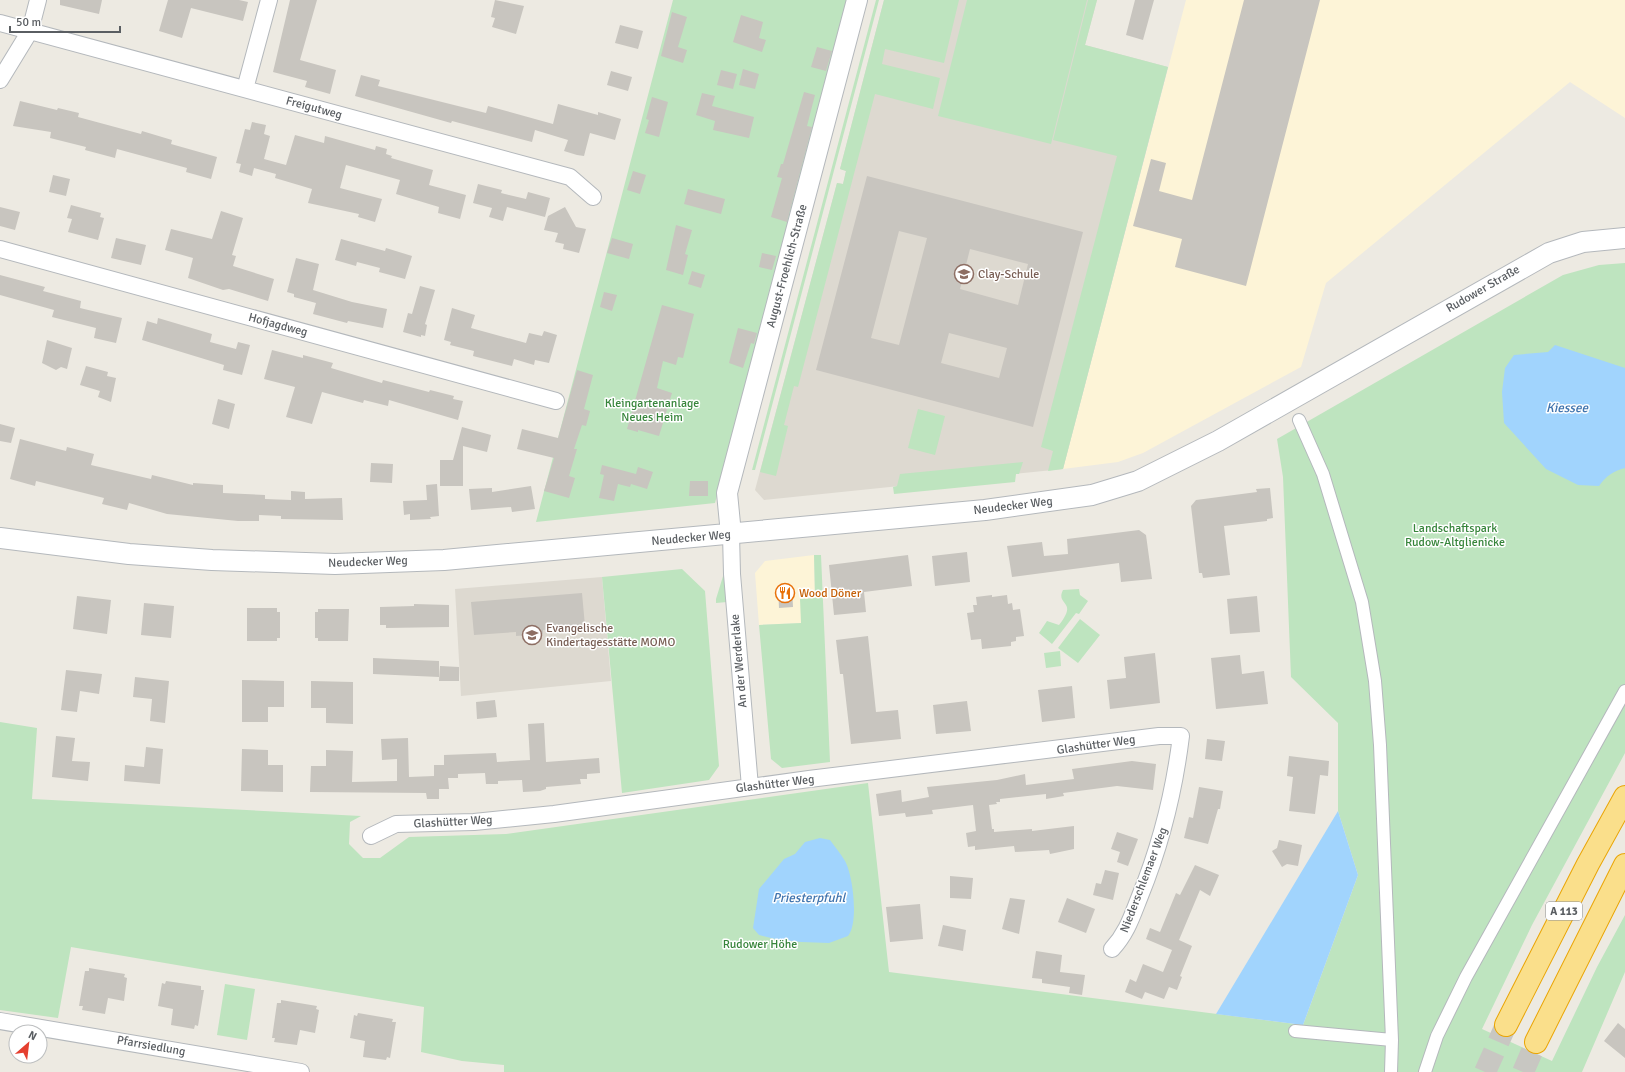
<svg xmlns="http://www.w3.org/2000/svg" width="1625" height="1072" font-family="Signika,sans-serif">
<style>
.commercial{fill:#fdf4d7}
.education{fill:#ddd9d0}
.green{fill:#bee4bf}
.water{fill:#a1d4fd}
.building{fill:#c8c5bf;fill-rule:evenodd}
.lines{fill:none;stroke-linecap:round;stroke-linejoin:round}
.motorway-tunnel{stroke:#c8c7c2;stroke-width:22;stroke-dasharray:22 11;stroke-linecap:butt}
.pedestrian-casing{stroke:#b4b8bc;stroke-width:14}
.minor-casing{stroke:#b4b8bc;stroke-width:18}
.tertiary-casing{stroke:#b4b8bc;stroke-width:22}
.motorway-casing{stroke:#eaa505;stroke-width:24}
.pedestrian{stroke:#fff;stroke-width:12}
.minor{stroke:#fff;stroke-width:16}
.tertiary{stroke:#fff;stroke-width:20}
.motorway{stroke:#fadf8b;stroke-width:22}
.labels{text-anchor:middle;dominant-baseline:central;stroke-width:3;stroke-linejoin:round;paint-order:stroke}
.shield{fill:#fff;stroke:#8c8e91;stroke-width:1}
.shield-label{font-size:11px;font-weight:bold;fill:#5a5e62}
.street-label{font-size:12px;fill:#5a5e62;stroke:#fff}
.education-label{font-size:12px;fill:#785e54;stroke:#fff;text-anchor:start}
.park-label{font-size:12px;fill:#37853b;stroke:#fff}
.food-label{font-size:12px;fill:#c56008;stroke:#fff;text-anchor:start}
.water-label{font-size:13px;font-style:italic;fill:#4074ae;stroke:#fff}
</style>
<rect width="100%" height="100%" fill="#edeae2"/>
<path class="commercial" d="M1186 0H1625V118L1570 82 1326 283 1301 367 1143 453 1118 462 1063 469Z
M814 555 815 598 801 623 759 625 755 573 765 561Z"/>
<path class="education" d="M884 0H1097L1085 45 1168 67 1063 469 764 500 755 490 837 183 843 184 846 171 840 169Z
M602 577 611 681 461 696 455 589Z"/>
<path class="green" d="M673 0H847L715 503 536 522Z
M876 0H879L755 470H752Z
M884 0H959L944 63 885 49 882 64 940 78 933 109 875 94 798 387 794 386 784 425 788 426 776 476 760 472 837 183 843 184 846 171 840 169Z
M967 0H1087L1051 144 938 116Z
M1088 0H1097L1085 45 1168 67 1063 469 1048 471 1053 451 1041 447 1117 156 1053 140Z
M1625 263V753L1532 925 1482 1029 1552 1061 1597 967 1625 915V972L1582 1072H504V1065L462 1061 421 1052 424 1007 71 947 58 1018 0 1010V722L37 728 32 799 361 816 350 822 349 844 363 858H380L409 837 506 834 868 783 889 972 1303 1025 1358 875 1338 811V723L1291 677 1283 477 1277 439 1563 275 1599 265Z
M918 409 945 416 935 455 908 448Z
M1023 462 1019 474H1016L1015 482 894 494 893 487 897 486 900 474Z
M814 555H821L830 762 782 768 771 759 759 625 801 623 800 599 815 598Z
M682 569 705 591 719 766 709 780 622 793 602 577Z
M724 573 727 602 716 603V599Z
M1079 589 1080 595 1088 601 1079 614 1076 613 1052 644 1039 633 1047 621 1059 625C1079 600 1055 606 1063 590Z
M1080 619 1100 635 1078 663 1058 648Z
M1060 651 1061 666 1046 668 1044 653Z
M225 984 255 989 247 1040 217 1035Z"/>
<path class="water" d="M1555 345 1625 368V468C1613 471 1606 476 1599 486L1578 485 1546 469 1504 423 1502 392 1505 368 1514 355 1548 352Z
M1338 811 1358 875 1303 1025 1216 1014Z
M820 838 830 840C835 847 841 854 845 861 853 875 859 923 848 936L829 943 801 942 775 939 759 935 753 928 759 889 784 859 795 854 805 842Z"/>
<path class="building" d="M60 0H102L99 14 60 5Z
M168 0H239L248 2 243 21 191 8 182 38 159 31Z
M290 0H317L300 60 336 70 330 94 305 87 307 81 273 72Z
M495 0 524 6 516 34 492 27 495 18 491 17Z
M1135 0H1154L1143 40 1126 35Z
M1244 0H1320L1246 286 1175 267 1182 239 1133 226 1151 159 1166 163 1159 191 1192 200Z
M672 12 687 17 678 47 687 50 683 63 661 56Z
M741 15 763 22 759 38 766 40 762 52 733 42Z
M620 25 643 31 638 49 615 43Z
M817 47 832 51 826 71 811 67Z
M743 69 759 74 755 89 739 85Z
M721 70 737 74 733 89 717 85Z
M611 71 632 77 628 91 607 85Z
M361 75 380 80 378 86 486 113 488 106 553 124 558 104 598 115V112L621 119 615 140 590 133 584 156 577 155 564 151 568 140 535 130 532 142 452 121 451 123 355 96Z
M804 92 815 95 807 126 812 127 787 222 771 217 782 178 777 177 781 164H783Z
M702 93 715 96 712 106 754 117 749 138 713 130 715 121 696 115Z
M652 97 668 102 659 137 645 133 649 120 646 119Z
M20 101 57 110 58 108 79 113 78 117 141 134 142 131 172 140 171 144 217 157 211 179 186 172 187 168 117 149 115 158 85 150 86 147 50 138 51 132 13 126Z
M252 122 266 125 264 134 270 136 264 159 286 165 295 135 324 143 325 136 375 150 376 146 387 149 386 154 392 156 391 158 433 170 429 185 466 195 460 219 438 213 439 207 396 194 400 180 346 165 340 188 382 199 375 222 358 217 359 214 308 203 312 189 275 178 276 174 254 168 252 176 239 172 241 164 236 163 245 129 250 130Z
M633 171 646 175 640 194 627 190Z
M53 175 70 179 66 196 49 192Z
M867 176 1083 232 1033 427 816 370ZM899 231 927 238 899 345 871 338ZM970 249 1028 264 1018 305 960 289ZM949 333 1007 348 999 378 941 363Z
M478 184 502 190 501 193 526 199 528 192 550 198 545 217 507 207 503 221 489 217 492 208 473 203Z
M688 189 725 199 721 214 684 204Z
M71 205 101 213 100 217 104 218 98 240 68 232 72 219 67 218Z
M0 207 20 212 15 230 0 226Z
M565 207 576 227 586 229 579 253 563 249 564 244 555 242 558 233 544 230 548 216Z
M221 211 243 218 232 255 236 256 233 266 274 279 268 301 229 289 223 290 188 278 193 258 165 250 171 229 212 239Z
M676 225 692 230 685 254 688 255 683 275 666 270Z
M116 238 146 245 141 265 111 258Z
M612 238 633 244 629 259 607 253Z
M341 239 385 251 386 248 412 256 405 279 379 272 380 268 357 262 356 266 335 260Z
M762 253 776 256 772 270 759 267Z
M296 258 319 264 313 290 352 302 387 309 383 328 348 321 347 323 313 314 316 303 294 297V294L287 292Z
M692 271 705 275 701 288 688 284Z
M0 275 45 287 43 291 81 301 80 308 122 318 116 343 94 338 96 328 52 317 54 310 0 295Z
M420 286 435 290 425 324 427 325 425 336 421 335V337L403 332 408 313 412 314Z
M604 292 617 295 612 311 600 307Z
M662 305 694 314 683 358 678 357 676 365 663 361 657 388 672 393 659 436 638 430V432L627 429Z
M452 308 475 315 471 328 526 343 529 333 542 336 544 331 557 335 549 363 535 360 534 365 514 359 512 366 473 356 474 351 450 345 451 342 444 340Z
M158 318 212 334 210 342 236 349 238 342 250 345 242 375 223 370 224 365 142 340 147 321 157 324Z
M738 328 757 333 754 344 751 343 743 368 729 363Z
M47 340 72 348 67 369 61 367 56 370 42 363Z
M272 350 303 358V355L333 363 331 368 382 383 383 380 429 392 430 390 454 396 453 399 463 401 458 420 389 400 388 406 364 400 363 403 322 392 312 424 286 417 295 387 264 379Z
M86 366 108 372 107 376 116 378 111 402 98 397 100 391 80 385Z
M577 370 593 375 584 409 590 411 586 426 582 425 574 449H577L569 476 575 478 569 498 544 491 554 458 517 449 522 429 558 438Z
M218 399 235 404 229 429 212 424Z
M0 424 15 428 11 443 0 441Z
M462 427 491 435 487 452 463 446V486H440V460H453Z
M20 439 66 451 67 447 94 454 91 465 151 479 152 475 193 485V483L223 485V493L265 495V499L291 500V491L305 492V499L342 498 343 520 281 519V516L259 515V521H238L167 514 129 503 127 510 102 504 104 498 36 481 35 486 10 479Z
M371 463 393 464 392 483 370 482Z
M602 465 636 474 638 467 653 472 647 489 631 484 630 487 618 484 614 501 599 498 604 475 600 474Z
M690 481H708V496H689Z
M437 484 439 516 430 517 431 519 410 520V514L404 515 403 501 427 500 426 485Z
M531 486 535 509 512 512 511 507 471 510 469 489 492 488V492Z
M1270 488 1273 518 1267 519V521L1224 526 1230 575 1203 578 1202 573H1199L1191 506 1196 500 1257 492 1256 489Z
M1139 530 1146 535 1152 579 1121 582 1119 563 1012 577 1007 546 1042 542 1044 556 1068 554 1067 539Z
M967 552 970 582 935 586 932 556Z
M908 555 912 586 864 592 866 612 834 615 829 565Z
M778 587H792L793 607 779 608Z
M582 593 585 626 543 630V634L516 636V632L474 635 471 602Z
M992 595V597L1007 595 1008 604 1012 603 1013 610 1020 609 1024 636 1016 637V641L1011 642V646L982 649 981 639 971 640 967 613 974 612 973 605H977L976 597Z
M77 596 111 600 107 634 73 629Z
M1257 596 1260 632 1230 634 1227 599Z
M144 603 174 606 171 638 141 635Z
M414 604 449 605V627L386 628V625H380V607L414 606Z
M247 608H277V612H280V638H277V641H247Z
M318 609H349L348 641H318V638H315V612H318Z
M868 636 876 712 898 710 901 739 851 744 843 674H840L836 640Z
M1155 653 1160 703 1110 709 1107 680 1126 678 1124 657Z
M1240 655 1242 674 1264 671 1268 704 1216 709 1211 658Z
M373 658 439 661V677L373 674Z
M440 666 459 667V681H439Z
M66 670 102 674 99 694 80 691 77 712 61 710Z
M135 677 169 681 165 723 150 721 152 699 133 697Z
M242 680 284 681V707H268V722H242Z
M311 681 353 682V724L326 723V708H311Z
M1072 686 1075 718 1042 722 1038 690Z
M495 700 497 717 477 719 476 702Z
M967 701 971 731 936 734 933 705Z
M544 723 546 762 599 758 600 773 587 774V779H580L581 784 546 787V789L540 791 523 792 522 780 498 781V784H486L485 773 458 774V778H448L449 789H439V799H427L426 793 310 792 311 766H326V750L353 751 352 782 397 781V759L382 760 381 739 408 738 409 777 434 776V765H444V755L496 753 497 762 530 760 528 724Z
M56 736 75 738 72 761 90 762 88 781 52 777Z
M1207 739 1225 741 1222 761 1205 759Z
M146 747 163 749 160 784 124 781 125 765 144 767Z
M242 749 268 750V765H283V792L241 791Z
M1289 756 1329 761 1328 776 1320 775 1315 814 1289 811 1293 777 1287 776Z
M1132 761 1156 764 1153 790 1117 786 1063 793 1064 796 1046 799V794L1000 799V802H996L997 804 989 805 992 829H994V832L1032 829V831L1074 826V849L1050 854 1049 850 1015 852 1014 846 975 850V846L968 847 966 833 976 831 973 805 932 810 933 814 906 817 905 813 879 816 876 794 901 790 902 802 929 797 927 787 997 780 1025 774 1026 785 1074 779 1072 769Z
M1199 787 1223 791 1220 809H1218L1208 844 1184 838 1189 817 1193 818Z
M1117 832 1138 839 1128 866 1117 862 1120 852 1111 849Z
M1279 840 1302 845 1298 866 1287 864 1282 867 1272 851 1277 848Z
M1195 865 1219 875 1210 896 1200 890 1179 940 1192 946 1180 976 1182 977 1177 990 1169 987 1164 999 1145 992 1142 999 1125 992 1130 979 1136 982 1143 964 1163 972 1172 950 1146 939 1150 928 1160 932 1176 893 1180 895Z
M1105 870 1119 873 1113 900 1093 895 1096 883 1101 884Z
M950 876 973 878 971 899 950 898Z
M1010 898 1025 900 1019 934 1002 929Z
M1067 898 1095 909 1086 933 1058 922Z
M920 904 923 939 890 942 886 907Z
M943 925 966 930 963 951 938 946Z
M1036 951 1062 955 1060 972 1085 975 1082 995 1069 993 1070 987 1042 983V979L1032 978Z
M89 968 125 974 124 977 127 978 124 1001 108 998 105 1014 82 1010 83 1006H79L85 971H89Z
M166 981 201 986V990H204L198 1026 195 1025 194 1029 171 1025 173 1009 158 1006 162 983 165 984Z
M281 1000 317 1006 316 1009 319 1010 315 1033 300 1030 297 1045 274 1042 275 1038H272L277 1003H281Z
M358 1013 393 1019 392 1022H396L390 1058 387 1057 386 1060 363 1057 365 1041 350 1038 354 1015 357 1016Z
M1618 1023 1625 1029V1058L1604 1041Z"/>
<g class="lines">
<path class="motorway-tunnel" d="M1485 1072 1506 1025
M1523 1072 1536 1042"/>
<defs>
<path id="pedestrian" d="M1299 420 1323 474 1362 602 1375 681 1380 745 1392 1040 1391 1072
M1295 1031 1392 1040
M1425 1072 1437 1036 1466 977 1625 691"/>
<path id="minor" d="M0 23 570 177 593 197
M0 80 30 31 38 0
M245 89 269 0
M0 249 556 401
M731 534 732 574 750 787
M371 836 396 824 474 822 554 814 809 779 1159 736H1181C1174 793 1162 842 1140 896 1132 916 1127 933 1112 949
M0 1021 301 1072"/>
<path id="tertiary" d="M731 534 727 493 857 0
M0 538 129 554 212 560 335 564 444 560 985 510 1092 495 1138 481 1218 441 1549 253 1583 242 1625 238"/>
<path id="motorway" d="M1506 1025 1588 864 1625 797
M1536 1042 1625 865"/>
</defs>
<use href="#pedestrian" class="pedestrian-casing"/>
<use href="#minor" class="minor-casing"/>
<use href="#tertiary" class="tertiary-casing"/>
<use href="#motorway" class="motorway-casing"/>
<use href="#pedestrian" class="pedestrian"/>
<use href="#minor" class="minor"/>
<use href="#tertiary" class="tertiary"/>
<use href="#motorway" class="motorway"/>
</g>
<defs>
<symbol id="school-ring" viewBox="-11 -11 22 22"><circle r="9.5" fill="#fff" stroke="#8d6e63" stroke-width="1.5"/><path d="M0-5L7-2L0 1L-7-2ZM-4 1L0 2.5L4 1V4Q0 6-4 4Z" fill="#8d6e63"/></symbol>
<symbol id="restaurant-ring" viewBox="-11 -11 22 22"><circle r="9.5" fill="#fff" stroke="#e8710a" stroke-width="1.5"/><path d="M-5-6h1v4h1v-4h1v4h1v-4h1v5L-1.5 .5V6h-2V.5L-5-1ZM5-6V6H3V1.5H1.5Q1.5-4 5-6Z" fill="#e8710a"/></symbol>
</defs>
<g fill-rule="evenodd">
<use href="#school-ring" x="953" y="263" width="22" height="22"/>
<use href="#restaurant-ring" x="774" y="582" width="22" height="22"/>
<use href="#school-ring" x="521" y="624" width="22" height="22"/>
</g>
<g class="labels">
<rect class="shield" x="1546" y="902" width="36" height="18" rx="3"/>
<g class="shield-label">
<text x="1564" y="911">A 113</text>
</g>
<g class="street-label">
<text transform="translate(314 108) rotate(15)">Freigutweg</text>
<text transform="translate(787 266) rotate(-75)">August-Froehlich-Straße</text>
<text transform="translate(1483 289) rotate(-30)">Rudower Straße</text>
<text transform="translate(278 325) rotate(15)">Hofjagdweg</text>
<text transform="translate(1013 506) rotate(-7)">Neudecker Weg</text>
<text transform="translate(691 538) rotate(-5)">Neudecker Weg</text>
<text transform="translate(368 562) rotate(-2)">Neudecker Weg</text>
<text transform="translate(739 661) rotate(-95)">An der Werderlake</text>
<text transform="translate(1096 745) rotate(-8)">Glashütter Weg</text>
<text transform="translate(775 784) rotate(-7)">Glashütter Weg</text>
<text transform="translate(453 822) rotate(-3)">Glashütter Weg</text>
<text transform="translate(1144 880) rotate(-69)">Niederschlemaer Weg</text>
<text transform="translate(151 1046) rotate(10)">Pfarrsiedlung</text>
</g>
<g class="education-label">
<text x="978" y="274">Clay-Schule</text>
<text x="546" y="628">Evangelische<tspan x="546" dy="14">Kindertagesstätte MOMO</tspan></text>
</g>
<g class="park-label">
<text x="652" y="403">Kleingartenanlage<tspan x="652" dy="14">Neues Heim</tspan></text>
<text x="1455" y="528">Landschaftspark<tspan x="1455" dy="14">Rudow-Altglienicke</tspan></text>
<text x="760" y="944">Rudower Höhe</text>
</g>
<g class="food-label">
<text x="799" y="593">Wood Döner</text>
</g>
<g class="water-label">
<text x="1567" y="408">Kiessee</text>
<text x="809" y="898">Priesterpfuhl</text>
</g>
</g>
<g transform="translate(28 1044) rotate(28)"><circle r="19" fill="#ffffff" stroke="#bdbfc0"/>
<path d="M0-3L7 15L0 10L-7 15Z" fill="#e53f2f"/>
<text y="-6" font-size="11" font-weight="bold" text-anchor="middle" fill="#5a5e62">N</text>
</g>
<path d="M10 26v6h110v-6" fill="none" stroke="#5a5e62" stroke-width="2"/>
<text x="16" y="26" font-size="12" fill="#5a5e62" stroke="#ffffff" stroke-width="3" paint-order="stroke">50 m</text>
</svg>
